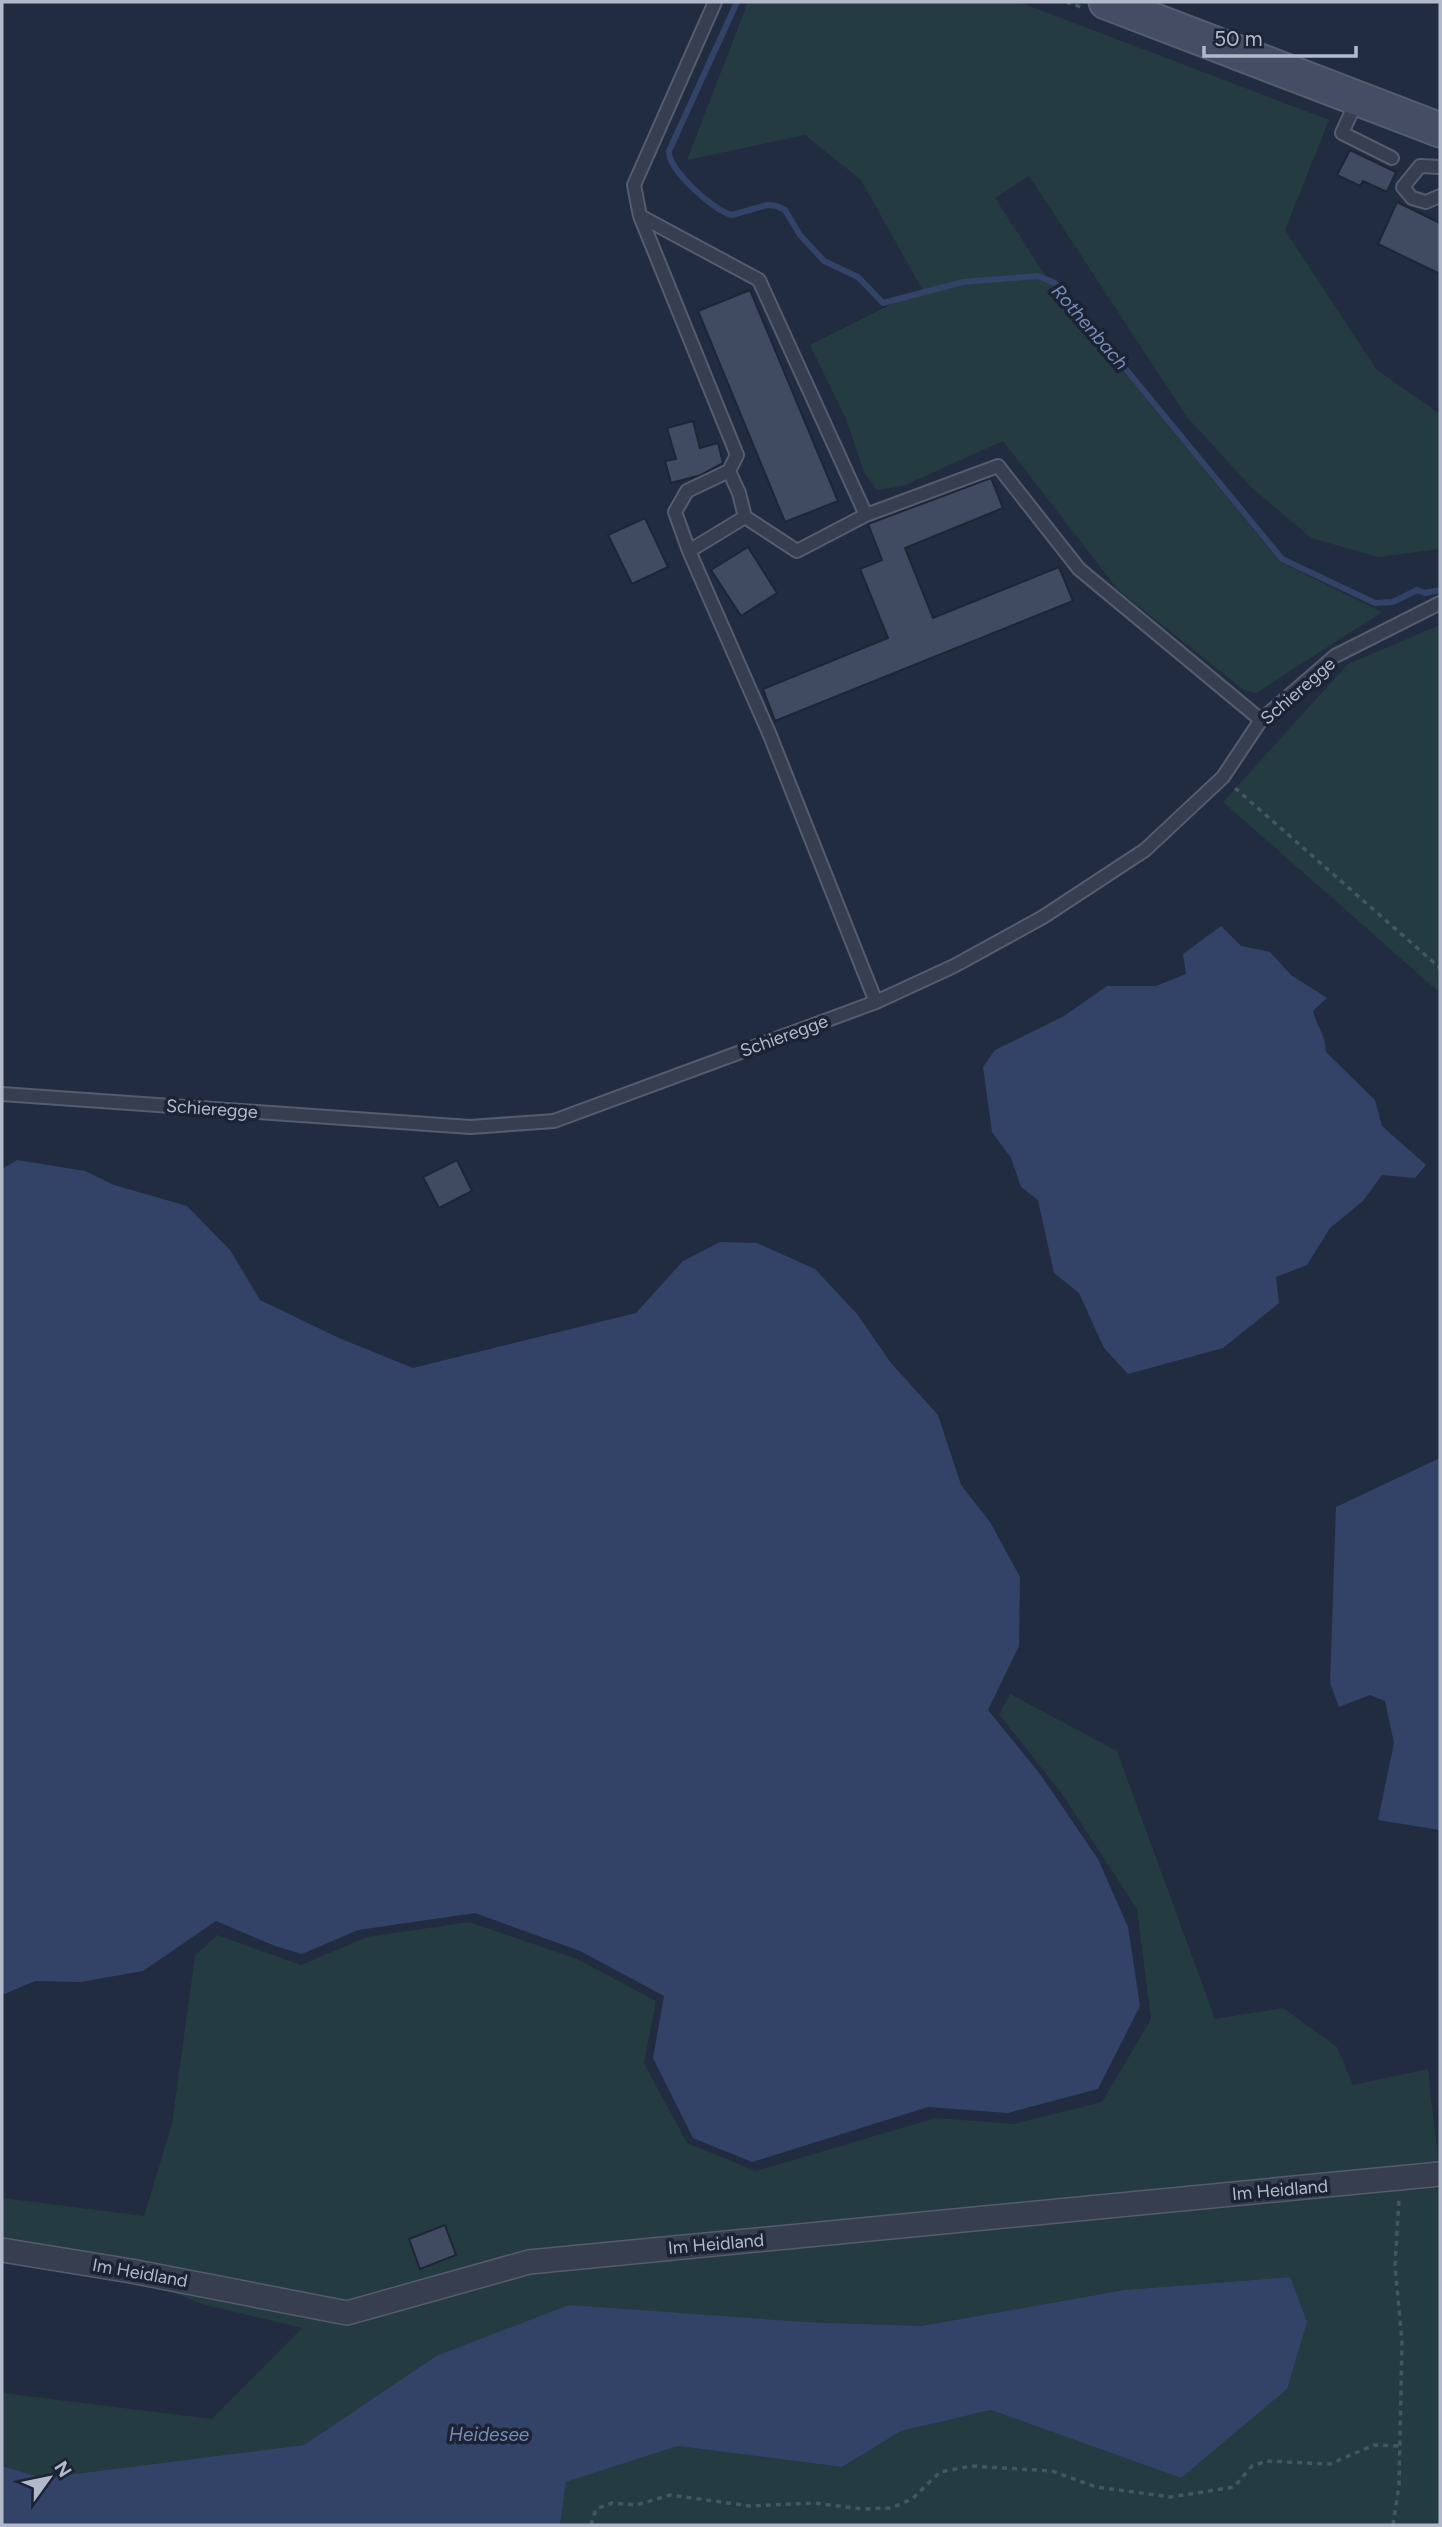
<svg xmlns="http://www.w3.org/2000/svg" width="1442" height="2527" font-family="Figtree,sans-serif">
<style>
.green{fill:#243b41}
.water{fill:#324367}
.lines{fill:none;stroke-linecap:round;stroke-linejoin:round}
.stream{stroke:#324367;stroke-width:6}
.building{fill:#404b62;stroke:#1d2537;stroke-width:2}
.lane-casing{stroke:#545c6e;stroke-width:16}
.street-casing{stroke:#545c6e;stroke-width:26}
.secondary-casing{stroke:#545c6e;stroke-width:37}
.path{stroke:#42585e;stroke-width:3.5;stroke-dasharray:5 5;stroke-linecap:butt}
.lane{stroke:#363e50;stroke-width:12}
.street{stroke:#363e50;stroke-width:23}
.secondary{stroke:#444d63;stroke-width:33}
.labels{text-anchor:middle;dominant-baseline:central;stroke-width:7;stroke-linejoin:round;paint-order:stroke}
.street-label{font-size:18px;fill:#b2b9cb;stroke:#1b2335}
.water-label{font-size:19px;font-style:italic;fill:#778cb5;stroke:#1b2335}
</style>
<rect width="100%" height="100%" fill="#222c40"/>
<path class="green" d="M748 2H1019L1329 120 1285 230 1376 369 1440 414V549L1378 557 1311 538 1251 487 1187 417 1029 176 995 198 1047 278 1280 562 1382 612 1256 693 1244 690 1118 590 1003 441 903 486 877 490 864 472 846 419 810 345 922 289 861 180 805 135 687 160Z
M1440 625V993L1223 802 1348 664Z
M1010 1694 1117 1751 1215 2019 1283 2008 1337 2047 1353 2085 1428 2069 1438 2159 1436 2190H1440V2525H560L566 2482 678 2446 842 2467 901 2431 991 2410 1181 2478 1290 2277 1124 2290 921 2326 805 2322 436 2356 304 2445 43 2478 2 2466V2393L212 2419 302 2328 202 2304 127 2274 2 2261V2198L144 2216 172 2124 195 1956 217 1935 301 1965 367 1937 469 1922 577 1959 656 2001 644 2063 687 2143 756 2171 936 2118 1013 2124 1102 2102 1151 2019 1137 1909 1062 1794 999 1714Z"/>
<path class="water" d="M1221 926 1241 946 1270 952 1291 975 1327 998 1313 1011C1317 1027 1326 1036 1326 1052L1375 1100 1382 1126 1426 1165 1415 1178 1382 1175 1363 1201 1330 1228 1307 1265 1276 1277 1279 1303 1223 1348 1128 1374 1104 1348 1079 1293 1054 1273 1038 1200 1021 1187 1011 1158 992 1132 983 1067 995 1050 1064 1016 1107 986H1156L1186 974 1183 954Z
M17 1160 85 1171 114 1185 187 1206 230 1250 260 1300 339 1338 413 1368 636 1313 683 1261 720 1242 757 1243 815 1269 857 1314 891 1363 938 1415 961 1485 990 1522 1020 1577 1019 1646 988 1710 1040 1774 1098 1859 1128 1927 1140 2006 1098 2089 1008 2113 928 2107 752 2162 693 2138 653 2058 664 1996 580 1951 475 1913 358 1930 302 1954 275 1946 216 1921 143 1971 81 1982 35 1981 2 1995V1169Z
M1440 1458V1830L1378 1820 1394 1743 1385 1701 1370 1695 1339 1707 1330 1683 1336 1507Z
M1290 2277 1307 2322 1287 2389 1181 2478 991 2410 901 2431 842 2467 678 2446 566 2482 560 2525H2V2466L43 2478 304 2445 436 2356 569 2305 805 2322 921 2326 1124 2290Z"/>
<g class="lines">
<path class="stream" d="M737 2 669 151C668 170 714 211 732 215L767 205 777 206 785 210 800 235 824 261 858 277 883 303 963 282 1038 276 1055 283 1282 559 1375 603 1393 602 1417 590 1425 593 1440 590"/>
</g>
<path class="building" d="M1350 150 1396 172 1387 192 1363 181 1360 186 1337 175Z
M1397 202 1440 223V274L1378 244Z
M750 290 838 501 785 522 698 311Z
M693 421 700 448 718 443 723 463 701 475 671 483 665 461 676 459 667 428Z
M991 478 1003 508 905 548 933 618 1059 567 1073 601 775 721 763 689 888 638 860 569 882 560 868 524Z
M645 518 668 567 632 584 608 535Z
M748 547 777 593 741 616 711 570Z
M457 1160 472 1191 439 1208 423 1177Z
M445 2225 456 2255 420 2269 409 2239Z"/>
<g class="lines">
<defs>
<path id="lane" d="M715 2 634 185 640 216 759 280 866 515
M1357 100 1342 133 1392 158
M1440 167 1420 166 1403 187 1412 198 1426 202 1440 196
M640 216 737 455 729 471 687 491 675 512 689 551
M729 471 739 493 745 517 797 551 866 515 998 466 1079 569 1261 720
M745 517 689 551 769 733 876 1002
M2 1094 470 1127 554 1121 876 1002 954 966 1043 917 1145 850 1223 777 1261 720 1335 656 1440 603"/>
<path id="street" d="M2 2250 131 2271 347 2313 529 2262 1440 2174"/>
<path id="secondary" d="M1106 2 1440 130"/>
</defs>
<use href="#lane" class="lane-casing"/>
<use href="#street" class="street-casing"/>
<use href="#secondary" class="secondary-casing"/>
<path class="path" d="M1066 2 1081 7
M1235 788 1440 968
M591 2525 596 2509 612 2503 636 2505 670 2495 750 2506 814 2503 862 2509 891 2508 912 2499 940 2472 972 2466 1052 2471 1096 2487 1171 2497 1234 2487 1252 2466 1267 2461 1330 2464 1374 2445 1400 2446
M1393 2525 1399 2485 1402 2341 1395 2266 1399 2198"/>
<use href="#lane" class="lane"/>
<use href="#street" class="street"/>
<use href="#secondary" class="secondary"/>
</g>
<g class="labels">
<g class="street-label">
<text transform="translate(1298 691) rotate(-41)">Schieregge</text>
<text transform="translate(784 1036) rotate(-20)">Schieregge</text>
<text transform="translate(212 1109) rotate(4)">Schieregge</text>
<text transform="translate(1280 2190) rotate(-5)">Im Heidland</text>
<text transform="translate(716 2244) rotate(-5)">Im Heidland</text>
<text transform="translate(140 2273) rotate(10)">Im Heidland</text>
</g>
<g class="water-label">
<text transform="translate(1090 327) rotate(49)">Rothenbach</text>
<text x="489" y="2434">Heidesee</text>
</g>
</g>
<rect width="1442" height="2527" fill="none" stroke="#b2b9cb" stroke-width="7"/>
<g transform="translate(49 2478) rotate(57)" stroke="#1b2335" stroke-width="5" paint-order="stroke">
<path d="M0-5L12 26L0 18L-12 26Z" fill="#b2b9cb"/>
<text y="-10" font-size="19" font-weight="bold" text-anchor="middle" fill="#b2b9cb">N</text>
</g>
<path d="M1204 46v10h152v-10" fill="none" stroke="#b2b9cb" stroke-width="3.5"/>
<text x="1214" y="46" font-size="21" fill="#b2b9cb" stroke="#1b2335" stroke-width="5" paint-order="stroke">50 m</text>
</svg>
